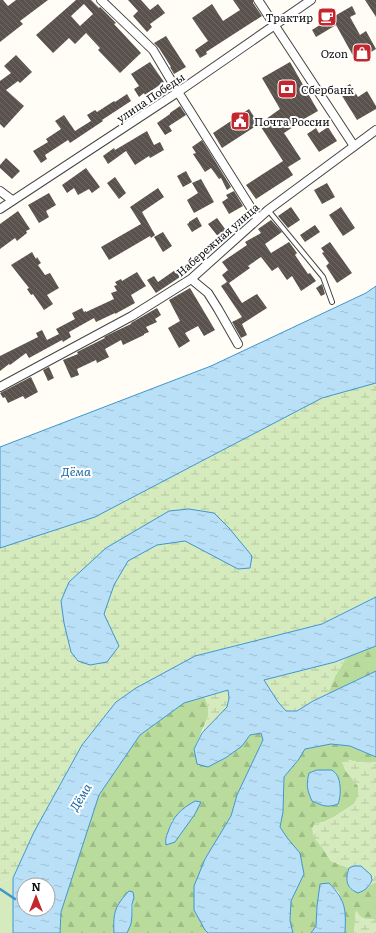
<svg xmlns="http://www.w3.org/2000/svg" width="376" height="933" font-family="Literata,serif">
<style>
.grass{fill:#d5ebbd}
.forest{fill:url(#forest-firs);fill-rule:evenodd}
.wetland{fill:url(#wetland-marsh)}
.water{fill:url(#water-ripples);stroke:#3f96cf;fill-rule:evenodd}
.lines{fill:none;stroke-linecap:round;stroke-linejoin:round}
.stream{stroke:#3f96cf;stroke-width:2.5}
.building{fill:url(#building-back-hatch);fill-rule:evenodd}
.service-casing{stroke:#444;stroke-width:6}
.minor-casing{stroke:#444;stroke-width:10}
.service{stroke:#fff;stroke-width:4}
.minor{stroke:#fff;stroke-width:8}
.labels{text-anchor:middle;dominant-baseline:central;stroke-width:4;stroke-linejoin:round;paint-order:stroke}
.poi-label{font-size:11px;fill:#111;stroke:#fff;text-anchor:end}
.street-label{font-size:11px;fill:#111;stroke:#fff}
.water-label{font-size:12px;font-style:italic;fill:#1768a6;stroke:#fff}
</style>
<defs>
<pattern id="forest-firs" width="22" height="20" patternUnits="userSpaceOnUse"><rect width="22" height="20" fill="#b9dc9c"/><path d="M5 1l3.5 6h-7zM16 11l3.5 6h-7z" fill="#9ebc85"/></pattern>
<pattern id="wetland-marsh" width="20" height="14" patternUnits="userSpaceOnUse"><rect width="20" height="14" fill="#d5ebbd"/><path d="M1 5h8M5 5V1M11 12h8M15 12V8" fill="none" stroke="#b6c8a1"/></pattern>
<pattern id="water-ripples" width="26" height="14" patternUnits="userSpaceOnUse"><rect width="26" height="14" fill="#b9e0f7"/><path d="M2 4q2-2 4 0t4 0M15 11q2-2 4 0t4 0" fill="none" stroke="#9ebfd3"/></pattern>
<pattern id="building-back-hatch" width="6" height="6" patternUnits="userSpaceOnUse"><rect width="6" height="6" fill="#5a524d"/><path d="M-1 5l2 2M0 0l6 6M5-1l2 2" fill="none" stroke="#6d6662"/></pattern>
</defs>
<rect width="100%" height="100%" fill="#fffdf5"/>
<path class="grass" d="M13 878V933H0V883Z"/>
<path class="forest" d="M376 646V671L328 694 335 676 347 657Z
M205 697 208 706V717L194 749 197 764 208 766 227 757 242 746 250 735 261 733 263 740 237 795 231 816 205 859V930L208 933H127C129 927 131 922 132 916 133 910 132 904 134 898L114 919V933H60L61 912 99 795 140 735 184 703ZM172 820 188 823 175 842 165 841Z
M331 744 350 746 376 757V762C366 764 357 762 348 760L352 778 358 786V797L354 804 334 817 324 822 314 824 324 850 331 861 349 868 347 874 349 887 353 891 368 888 370 885 376 882V919C365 920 362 920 356 911L354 933H345V925L339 893 329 883 320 885 317 906 316 926 311 933H293L290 921 291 901 304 874 288 839 280 827 283 812 284 777 299 759 304 749ZM317 770 338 776 340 792 307 782 309 773Z"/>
<path class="wetland" d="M376 383V597L322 624 195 656 136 688 116 702 82 745 34 832 13 878 0 883V548L95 517 322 398Z
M347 657 335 676 328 694 313 701 297 711H286L278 702 264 680 335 662Z
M228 690 229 698 227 707 202 733 208 717V706L205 697Z
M348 760C357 762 366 764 376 762V882L370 885 372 880 354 866 349 868 331 861 324 850 314 838 312 829 314 824 324 822 334 817 354 804 358 797V786L345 770 342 762Z
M356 910C361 920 365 920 376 919V933H354Z"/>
<path class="water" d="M376 286V383L322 398 95 517 0 548V447L211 366 366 293Z
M189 509 214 513 229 528 252 556 250 568 238 569 185 541 157 545 128 561 114 585 104 614 119 646 107 662 90 665 78 661 71 652 64 623 61 601 69 582 106 548 169 511Z
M376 597V646L335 662 264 680 278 702 286 711H297L313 701 376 671V757L350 746 331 744 305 749 299 759 284 777 283 812 280 827 288 839 300 853 304 874 291 901 290 921 293 933H208L205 930 194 910V886L205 859 231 816 237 795 263 740 261 733 250 735 242 746 227 757 208 767 197 764 194 749 202 733 227 707 229 698 228 690 184 703 140 735 99 795 61 912 60 933H13V878L34 832 82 745 116 702 136 688 195 656 322 624ZM24 885H48V909H24Z
M317 770H332C334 772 337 774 338 777 341 785 341 797 338 804 327 808 323 806 312 801 307 790 306 785 309 773Z
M195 801 201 802 195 814 175 842 166 845C165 840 166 837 168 832 173 816 181 809 195 801Z
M354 866H361L371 875 372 880C369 887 366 890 358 893 346 888 345 880 349 868Z
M329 883C346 901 346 909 345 933H311L316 926 317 906 320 884Z
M129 891 133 892 134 898 132 904V915L131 924 127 933H114C113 912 115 906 129 891Z"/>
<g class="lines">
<path class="stream" d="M0 889 15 899"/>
</g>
<path class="building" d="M0 0H3L8 6 16 0H48L20 21 23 24 0 42Z
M76 0H91L99 8 100 7 116 23 114 24 141 53 120 73 98 50 100 48 86 33 75 44 69 38 53 53 36 35ZM84 4 93 14 80 26 71 16Z
M128 0H141L150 10 158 4 165 13 150 24 152 27 147 32 133 16 138 11Z
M233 0H253V3L262 16 206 52 207 54 200 58 195 50 208 41 192 18 212 4 223 21 240 10Z
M365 0H376V17Z
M352 6 356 14 350 17 360 35 366 31 376 49 356 61 336 25 316 37 312 30 326 21Z
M166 36 186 67 174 74 170 67H171L159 48 154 43Z
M16 55 32 72 20 83 18 81 6 90 24 106 4 128 0 124V81L11 73 4 66Z
M150 62 164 82 145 95 144 93 139 97 134 89 139 86 131 74Z
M290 62 318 111 295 124 296 125 284 133 301 159 288 167 293 175 256 199 246 185 283 161 259 124 280 109 262 78Z
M350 84 358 97 367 91 376 106V109L357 120 339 91Z
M127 94 131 101 102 120 103 121 70 143 68 140 45 155 47 159 41 163 33 151 48 142 46 139 61 129 55 121 64 115 75 131 91 121 87 115 95 110 97 112 114 101 115 102Z
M180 106 186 115 169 126 172 131 165 135 157 123 170 114V113Z
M249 109 259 124 222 148 213 133Z
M328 127 337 141 319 152 307 134 316 128 319 133Z
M147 131 154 145 160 142 164 150 150 158 149 156 135 165 126 151 108 164 103 156 114 148 115 150Z
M202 140 231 187 227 190 221 178 219 179 211 168 205 172 193 154 196 153 192 147Z
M6 158 20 171 12 179 0 168V165Z
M86 168 100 187 92 193 89 189 78 195 74 188 67 193 62 185Z
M186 171 192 182 183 187 177 176Z
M115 177 126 193 119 199 107 183Z
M201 179 214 202 194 213 187 200 198 193 192 183Z
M327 183 335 197 322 204 314 190Z
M158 188 164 197 142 212 155 235 151 238 150 236 109 260 101 247 141 224 130 207Z
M234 191 243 206 229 214 222 202 228 198 226 195Z
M49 193 56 205 46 211 49 217 39 223 28 205Z
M291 207 300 220 288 228 278 216Z
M341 207 355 228 343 236 329 215Z
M18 211 30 229 26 231 27 233 17 241 15 238 0 249V224Z
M197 217 202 226 192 232 187 224 189 223V222Z
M217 218 228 233 220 239 208 224Z
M271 220 282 232 265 244 271 253 289 242 297 253 295 255 308 274 310 273 316 281 301 291 292 276 287 280 278 267 272 271 261 257 248 266 250 268 229 283 242 303 257 294 267 308 242 324 247 335 241 338 232 322 242 317 221 286 227 282 222 275 228 270 222 262 247 245 245 242 261 233 258 229Z
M315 225 320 232 305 242 300 235Z
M163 232 172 246 163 252 154 237Z
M330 242 352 273 337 283 326 266 329 263 322 253 324 252 321 248Z
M32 252 36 259 37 257 41 263 38 265 45 275 50 273 59 288 47 295 53 304 44 310 33 294 31 295 27 289 29 288 11 265Z
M178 268 183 275 156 293 147 280 154 276 158 282Z
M137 272 146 286 131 295 135 303 115 314V313L96 322 94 318 69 332 71 337 63 342 62 340 29 358 26 353 10 365 9 364 0 371V356L38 337 36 333 42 330 47 340 59 334 56 329 75 319 72 313 82 308 84 312 86 311V312L114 299 111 293 117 291 114 286 117 285 115 282 121 279 122 281Z
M322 284 325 294 321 296 316 288Z
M190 288 215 330 204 336 198 326 185 333 190 341 179 348 168 328 180 321 169 300Z
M157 308 161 315 155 319 157 322 146 327 149 332 144 334V335L123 345 121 340 105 349 109 357 97 363 96 360 77 369 79 375 71 378 63 360 78 354 77 352 105 338 104 337 114 332 131 324V323Z
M49 367 54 378 48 381 43 370Z
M31 377 38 392 25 399 23 396 8 403 5 397 3 398 0 393Z"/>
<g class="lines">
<defs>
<path id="service" d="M268 210 323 277 332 302"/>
<path id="minor" d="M101 0 153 50 178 92 258 219
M258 0 354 146
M0 191 12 200
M0 209 178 92 311 0
M191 279 208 293 218 309 238 344
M0 387 132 316 191 279 268 210 376 130"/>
</defs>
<use href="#service" class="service-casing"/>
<use href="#minor" class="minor-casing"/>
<use href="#service" class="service"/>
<use href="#minor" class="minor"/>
</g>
<defs>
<symbol id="cafe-square" viewBox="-11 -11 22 22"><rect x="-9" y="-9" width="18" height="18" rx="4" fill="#c4262e" stroke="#fff"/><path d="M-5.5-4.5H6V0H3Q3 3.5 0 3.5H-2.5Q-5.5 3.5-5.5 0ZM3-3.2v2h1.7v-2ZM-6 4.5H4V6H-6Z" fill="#fff"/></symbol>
<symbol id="shop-square" viewBox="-11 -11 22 22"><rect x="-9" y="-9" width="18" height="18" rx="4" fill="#c4262e" stroke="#fff"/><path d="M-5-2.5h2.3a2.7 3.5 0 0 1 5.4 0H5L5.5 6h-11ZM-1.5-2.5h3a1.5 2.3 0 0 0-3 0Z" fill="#fff"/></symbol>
<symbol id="bank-square" viewBox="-11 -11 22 22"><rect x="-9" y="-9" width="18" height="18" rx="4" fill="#c4262e" stroke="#fff"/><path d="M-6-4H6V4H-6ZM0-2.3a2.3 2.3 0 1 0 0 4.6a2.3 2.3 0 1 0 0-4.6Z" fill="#fff"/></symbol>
<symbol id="civic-square" viewBox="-11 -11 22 22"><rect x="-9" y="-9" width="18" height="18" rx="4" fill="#c4262e" stroke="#fff"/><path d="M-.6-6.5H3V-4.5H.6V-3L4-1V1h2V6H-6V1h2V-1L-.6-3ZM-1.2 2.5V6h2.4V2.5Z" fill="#fff"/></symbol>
</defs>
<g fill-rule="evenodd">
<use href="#cafe-square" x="316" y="6" width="22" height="22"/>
<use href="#shop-square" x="351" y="42" width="22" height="22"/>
<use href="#bank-square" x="276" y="78" width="22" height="22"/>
<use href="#civic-square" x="229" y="110" width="22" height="22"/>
</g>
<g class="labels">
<g class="poi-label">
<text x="313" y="17">Трактир</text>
<text x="348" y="53">Ozon</text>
<text x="301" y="89" text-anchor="start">Сбербанк</text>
<text x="254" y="121" text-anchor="start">Почта России</text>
</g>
<g class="street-label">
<text transform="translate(150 97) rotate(-34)">улица Победы</text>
<text transform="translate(217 239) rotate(-41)">Набережная улица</text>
</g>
<g class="water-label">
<text x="76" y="471">Дёма</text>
<text transform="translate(80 797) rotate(-59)">Дёма</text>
</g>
</g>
<g transform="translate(36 897)"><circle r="19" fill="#ffffff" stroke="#a0a0a0"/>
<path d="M0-3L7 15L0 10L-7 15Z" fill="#c4262e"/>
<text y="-6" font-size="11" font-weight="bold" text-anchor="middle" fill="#111111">N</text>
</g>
</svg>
